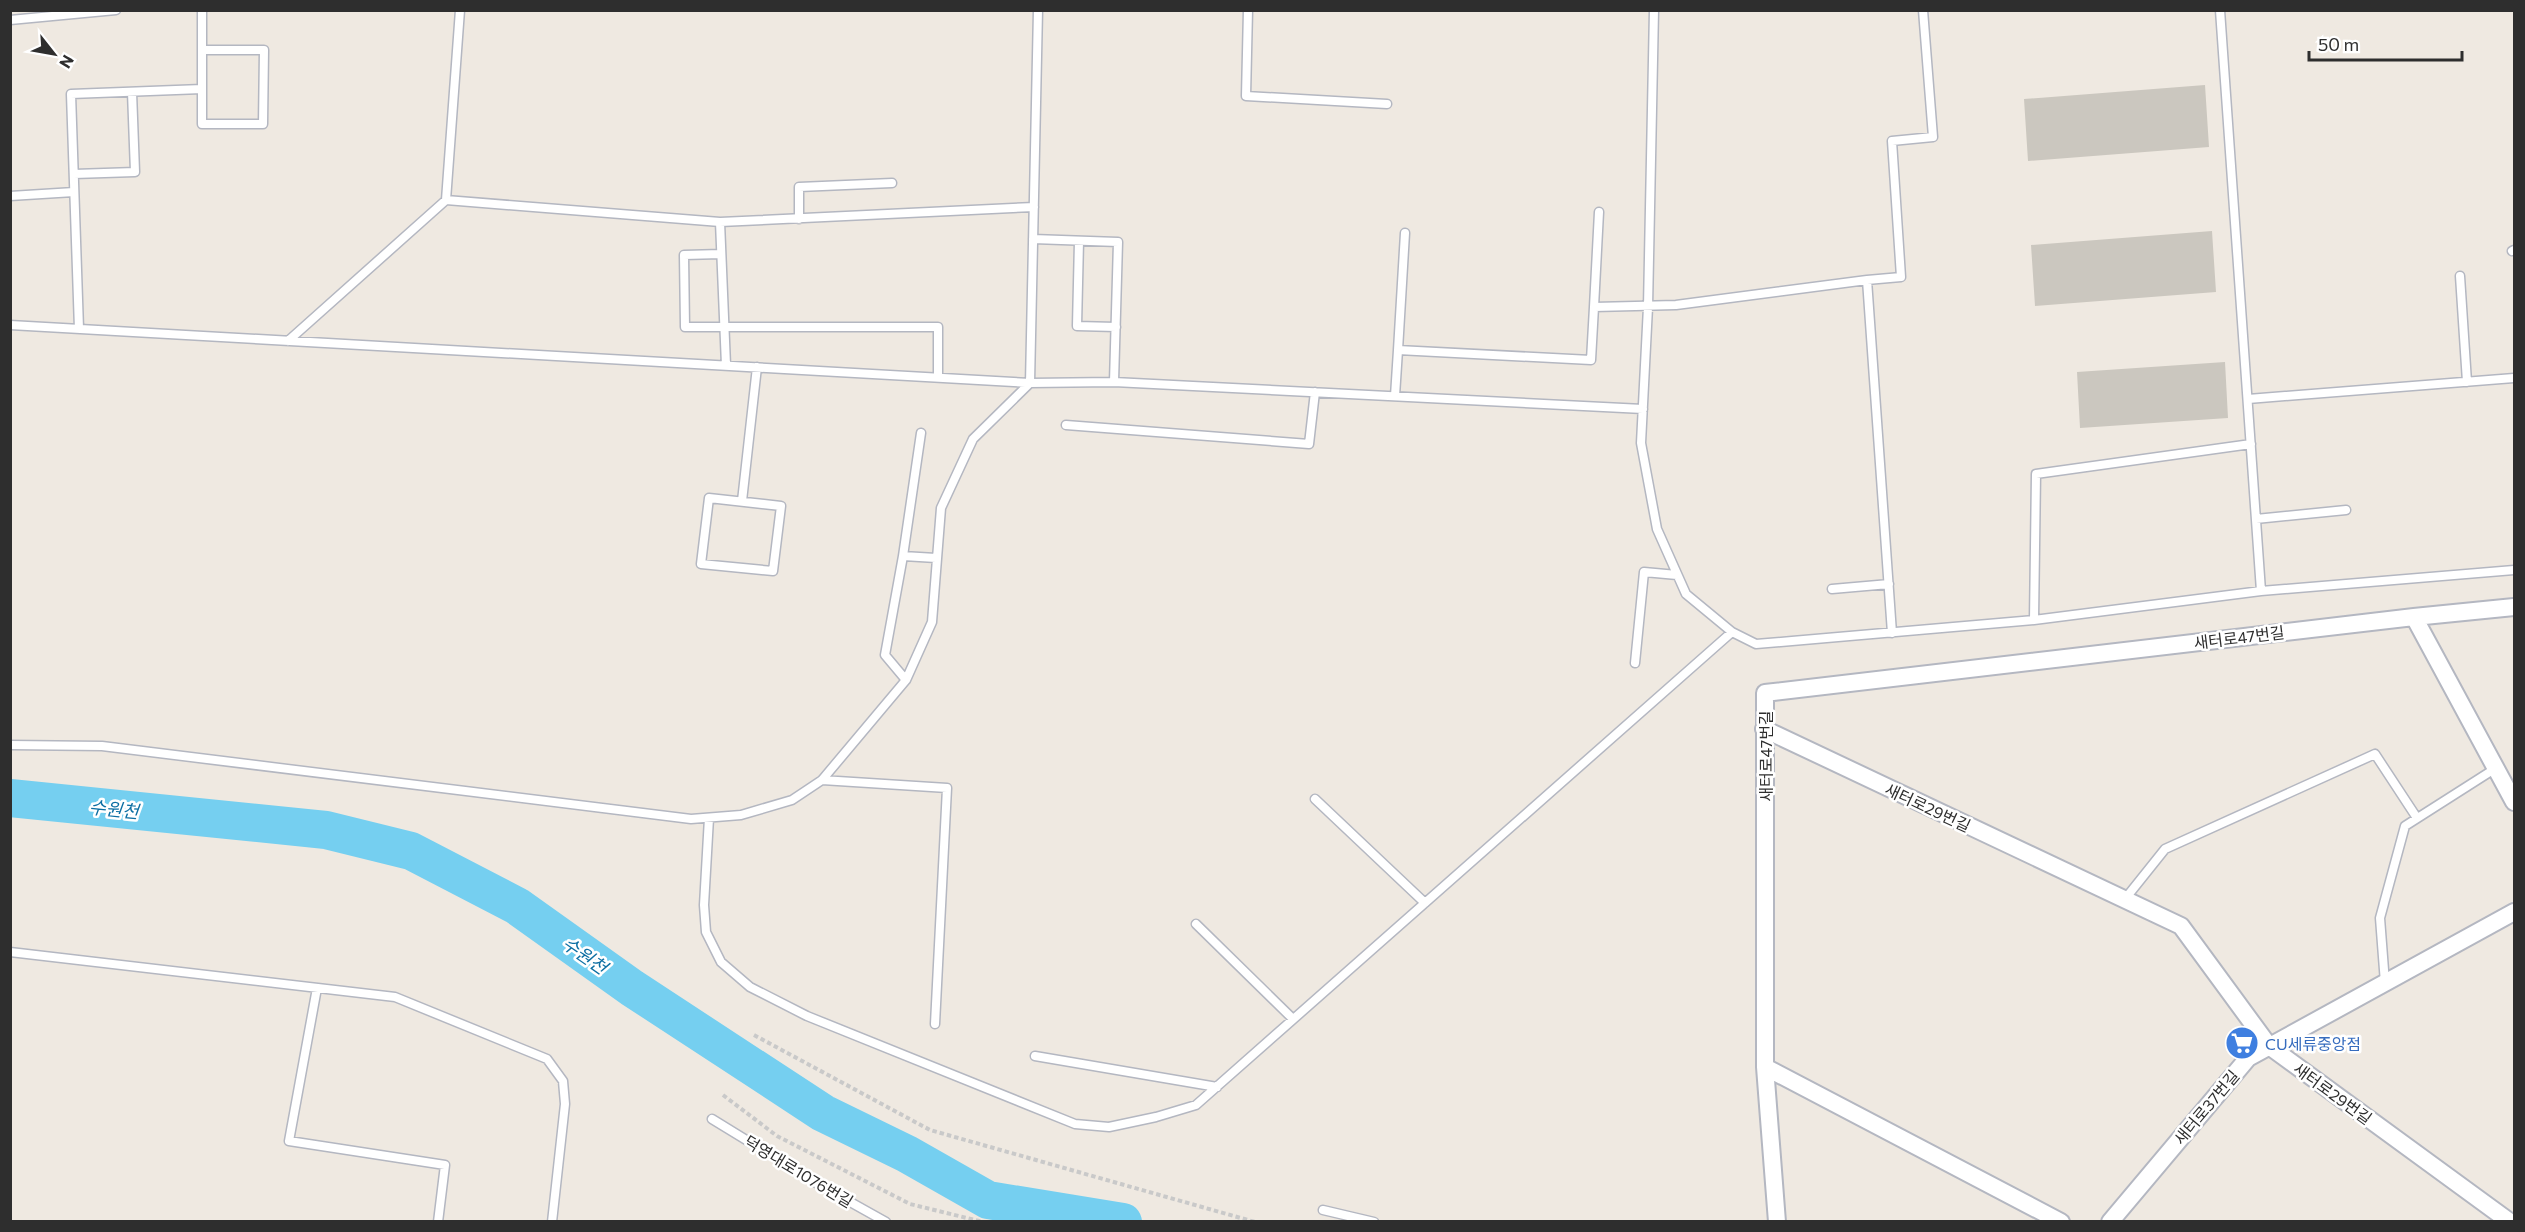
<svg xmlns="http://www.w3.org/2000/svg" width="2525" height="1232" font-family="Commissioner,'Noto Sans KR',sans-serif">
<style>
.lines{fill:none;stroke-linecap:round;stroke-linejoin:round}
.river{stroke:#75cff0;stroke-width:38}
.building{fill:#cbc7bf}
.service-casing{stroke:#b4b7c1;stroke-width:11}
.minor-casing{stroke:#b4b7c1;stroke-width:20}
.path{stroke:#c9c9c9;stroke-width:4;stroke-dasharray:4.5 3;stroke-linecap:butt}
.service{stroke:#fff;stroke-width:8}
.minor{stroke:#fff;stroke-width:16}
.labels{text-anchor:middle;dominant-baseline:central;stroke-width:5;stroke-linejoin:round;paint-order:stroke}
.street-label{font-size:16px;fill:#2e2e2e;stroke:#fff}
.shop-label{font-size:16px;fill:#366cbe;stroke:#fff;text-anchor:start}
.water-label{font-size:18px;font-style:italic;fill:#0d6fa3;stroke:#fff}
</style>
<rect width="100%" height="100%" fill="#efe9e1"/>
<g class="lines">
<path class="river" d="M10 798 326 830 411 851 517 906 632 988 823 1113 907 1154 988 1200 1123 1222"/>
</g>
<path class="building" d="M2205 85 2209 147 2028 161 2024 99Z
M2212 231 2216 292 2035 306 2031 245Z
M2225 362 2228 418 2080 428 2077 372Z"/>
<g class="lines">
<defs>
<path id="service" d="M1248 10 1246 96 1387 104
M1654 10 1648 307 1641 443 1657 529 1686 594 1732 632 1756 644 1792 641 2034 620 2261 591 2514 570
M2220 10 2261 591
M10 20 116 10
M202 50H264L263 124H202V10
M74 174 135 172 132 92
M10 196 74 192
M446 200 720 222
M1599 212 1594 307 1676 305 1867 280
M799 219V187L892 183
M1405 233 1398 350 1591 360 1594 307
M1033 239 1118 242 1114 382
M1079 241 1077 326 1116 327
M2512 251 2514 250
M721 254 684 255 685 327H938V377
M2460 276 2467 382
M10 325 1030 383 1038 10
M79 329 71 94 202 89
M288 341 446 200 460 10
M726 365 720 222 1034 207
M1395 396 1398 350
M2248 399 2514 378
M1066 425 1309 444 1315 392
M921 433 903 556 936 558
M709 498 781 506 773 571 701 564Z
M742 501 757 367
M2256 519 2346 510
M903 556 885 655 906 680
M1832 589 1889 584
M2034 620 2036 474 2251 444
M1892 633 1867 280 1901 277 1892 141 1933 137 1923 10
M1635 663 1644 572 1677 575
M10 745 102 746 691 819 741 815 792 800 822 780 906 680 932 622 941 508 973 439 1030 383 1114 382 1643 409
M822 780 947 788 935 1024
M1315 799 1425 903
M709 818 704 905 706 932 721 962 750 987 807 1016 1075 1124 1109 1127 1156 1117 1196 1105 1732 632
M2125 899 2165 849 2375 754 2417 818
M1196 924 1293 1019
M10 952 395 997 547 1059 563 1081 565 1104 552 1222
M2385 983 2380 918 2405 826 2496 768
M317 988 289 1141 445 1165 438 1222
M1035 1056 1217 1087
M712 1119 818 1184 886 1222
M1323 1210 1374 1222"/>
<path id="minor" d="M2414 617 2514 802
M1764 729 2181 926 2269 1046 2510 1222
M1765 1067 1777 1222
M2061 1222 1765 1067V693L2414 617 2514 607
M2110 1222 2248 1058 2514 912"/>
</defs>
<use href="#service" class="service-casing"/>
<use href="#minor" class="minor-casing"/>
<path class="path" d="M754 1035 930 1130 1255 1222
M723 1095 777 1136 910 1204 983 1222"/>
<use href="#service" class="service"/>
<use href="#minor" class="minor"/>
</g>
<defs>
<symbol id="supermarket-disc" viewBox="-11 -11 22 22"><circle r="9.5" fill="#3f7fe0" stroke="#fff"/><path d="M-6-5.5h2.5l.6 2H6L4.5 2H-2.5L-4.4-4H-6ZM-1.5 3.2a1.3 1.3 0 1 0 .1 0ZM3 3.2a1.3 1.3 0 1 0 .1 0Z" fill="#fff"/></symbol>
</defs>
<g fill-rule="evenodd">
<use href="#supermarket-disc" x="2223" y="1024" width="38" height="38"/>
</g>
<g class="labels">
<g class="street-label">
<text transform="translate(2239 637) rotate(-7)">새터로47번길</text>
<text transform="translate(1765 756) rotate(-90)">새터로47번길</text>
<text transform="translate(1928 807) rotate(25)">새터로29번길</text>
<text transform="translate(2333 1093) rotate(36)">새터로29번길</text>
<text transform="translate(2206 1107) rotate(-50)">새터로37번길</text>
<text transform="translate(799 1171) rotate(31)">덕영대로1076번길</text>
</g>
<g class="shop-label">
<text x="2265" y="1043">CU세류중앙점</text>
</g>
<g class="water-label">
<text transform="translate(114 809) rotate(6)">수원천</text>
<text transform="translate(585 955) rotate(35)">수원천</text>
</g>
</g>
<rect width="2525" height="1232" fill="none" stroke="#2e2e2e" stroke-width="24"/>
<g transform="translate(54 54) rotate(121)" stroke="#ffffff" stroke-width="4.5" paint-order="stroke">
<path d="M0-4.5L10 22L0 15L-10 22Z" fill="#2e2e2e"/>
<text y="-9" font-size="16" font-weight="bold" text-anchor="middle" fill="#2e2e2e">N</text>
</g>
<path d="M2309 51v9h153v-9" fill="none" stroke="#2e2e2e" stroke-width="3"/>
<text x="2318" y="51" font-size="18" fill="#2e2e2e" stroke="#ffffff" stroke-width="4.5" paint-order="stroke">50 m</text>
</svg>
